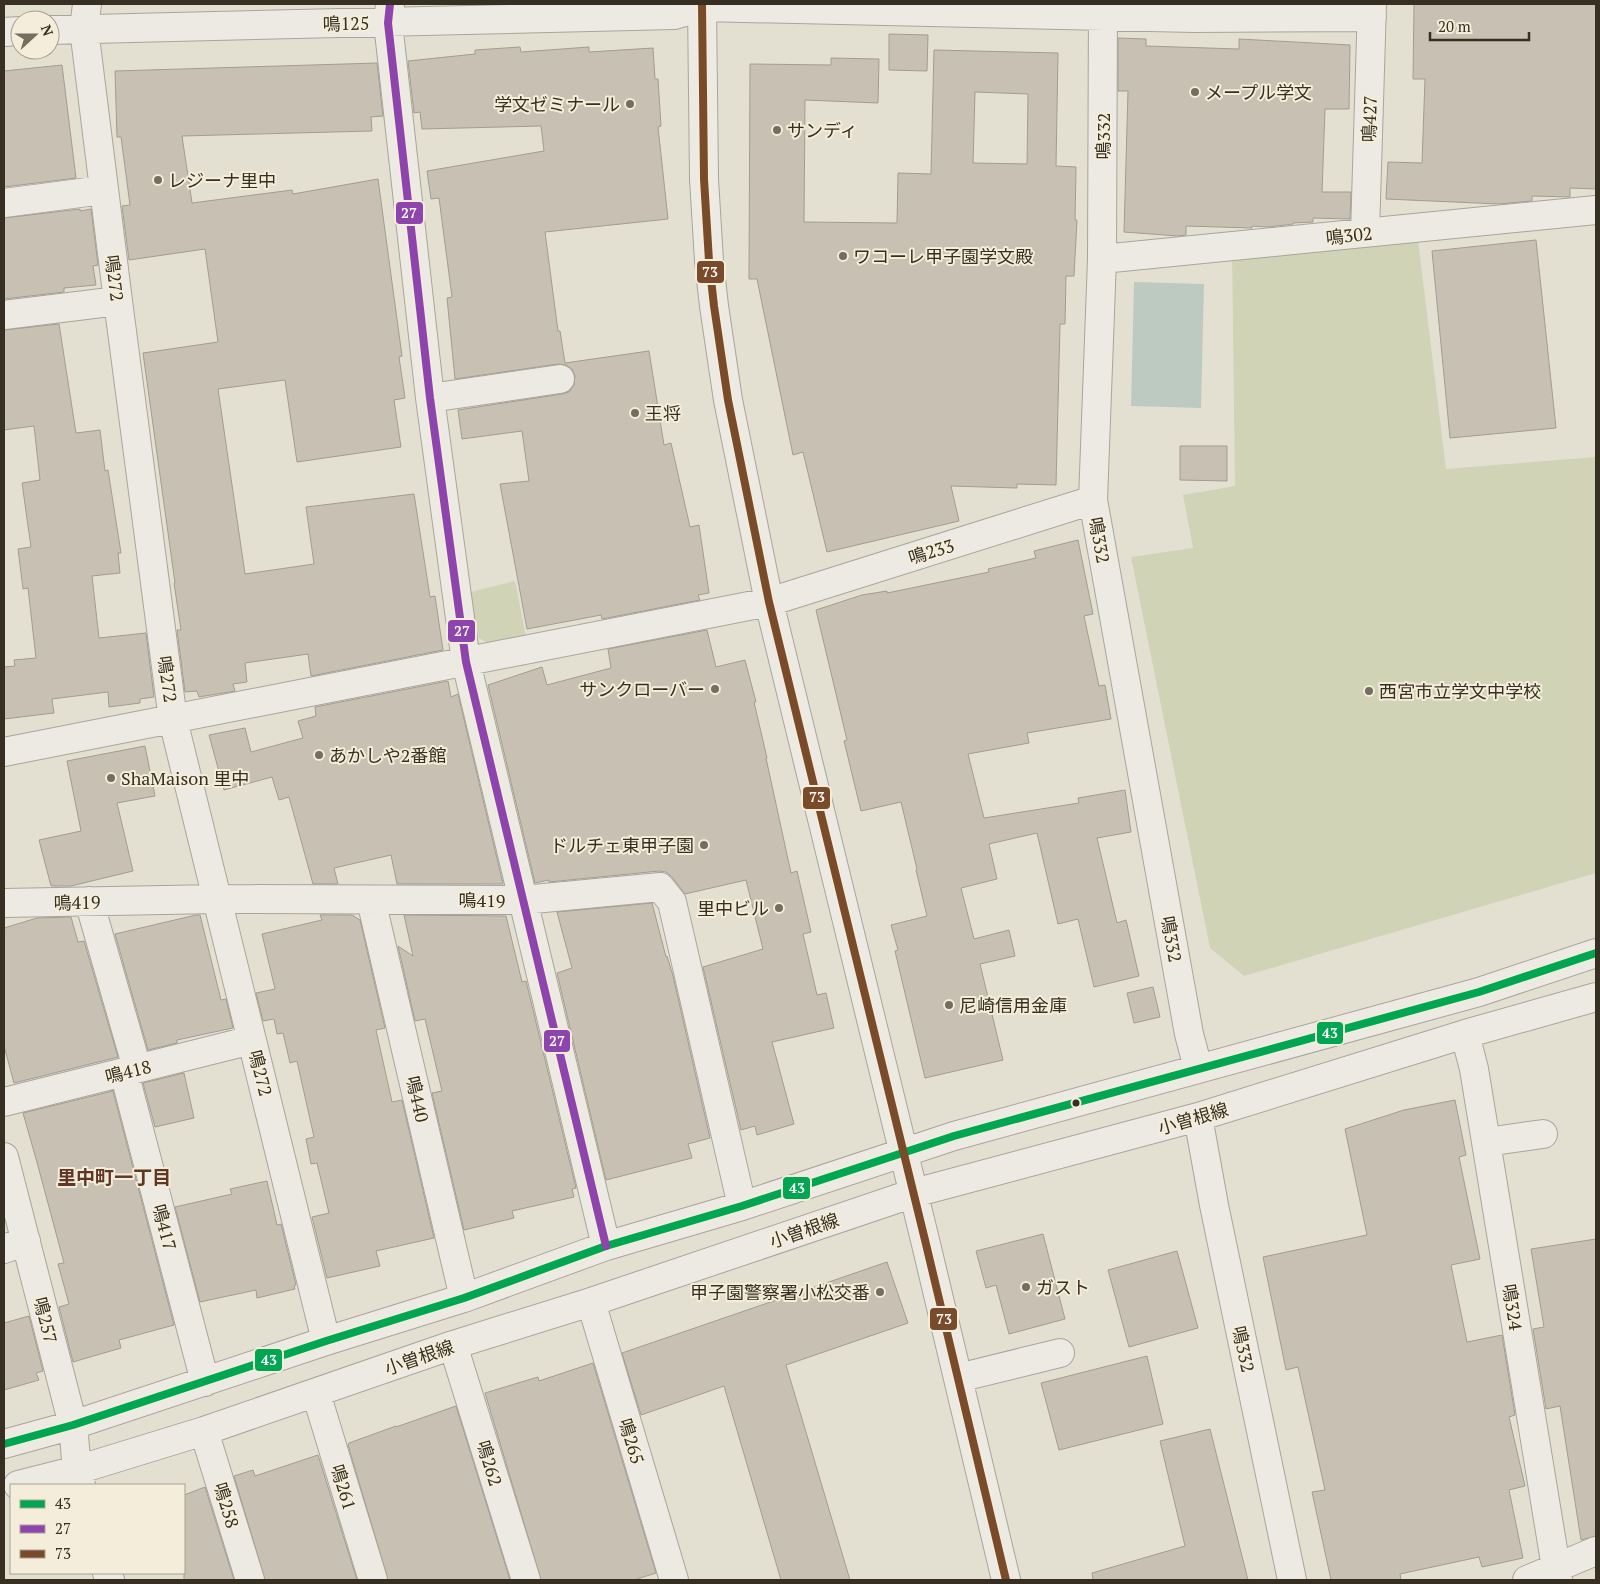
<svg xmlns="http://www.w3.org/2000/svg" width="1600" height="1584" font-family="'PT Serif','Noto Sans JP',serif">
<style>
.green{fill:#d0d3b6}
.water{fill:#bccac2}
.building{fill:#c7c0b3;stroke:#a39c91;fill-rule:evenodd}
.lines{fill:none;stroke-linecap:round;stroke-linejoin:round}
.minor-casing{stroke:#a9a59a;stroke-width:30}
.minor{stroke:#eceae3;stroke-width:28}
.bus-1-casing{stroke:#f3edda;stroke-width:11}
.bus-2-casing{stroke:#f3edda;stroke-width:11}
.bus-3-casing{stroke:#f3edda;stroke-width:11}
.bus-1{stroke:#00a651;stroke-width:8}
.bus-2{stroke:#8e44ad;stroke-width:8}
.bus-3{stroke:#7a4b2a;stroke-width:8}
.poi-dot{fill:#746d60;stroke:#f3edda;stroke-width:2}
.bus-dot{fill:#382f23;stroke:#f3edda;stroke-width:2}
.labels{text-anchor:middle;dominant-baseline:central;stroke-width:4;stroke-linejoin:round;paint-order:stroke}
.street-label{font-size:18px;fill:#382f23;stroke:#f3edda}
.poi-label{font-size:18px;fill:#382f23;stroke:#f3edda;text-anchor:start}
.neighbourhood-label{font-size:19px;font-weight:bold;fill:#603727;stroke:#f3edda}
.line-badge{stroke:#f3edda;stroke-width:2}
.badge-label{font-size:14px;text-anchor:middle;font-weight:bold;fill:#fff}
</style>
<rect width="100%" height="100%" fill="#e3e0d2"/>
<path class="green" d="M1418 240 1446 469 1596 457V873L1244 976 1210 948 1131 557 1193 548 1183 495 1235 486 1232 253Z
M515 581 526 637 489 644 476 636 471 592Z"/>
<path class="water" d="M1134 282 1204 284 1201 408 1131 406Z"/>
<path class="building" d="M1414 4H1596V189L1570 188V197L1532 196V201L1499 204 1386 199 1388 162 1422 163 1425 79H1413Z
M889 34 928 35 927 71 889 70Z
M1118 38 1146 39V46L1239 49V39L1350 45 1349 109H1325L1322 192H1351L1350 219 1313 218V222L1293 223V224L1268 227 1252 226V228L1186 226V235L1178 236 1124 232 1128 91H1118Z
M520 47 521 52 589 47V52L653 48 655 79H658L661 126 658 127 668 219 545 232 558 331H560L565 363 649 351 664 445 671 443 690 527 699 525 709 593 698 595 700 600 602 619 601 615 527 629 500 484 529 481 522 431 462 439 458 410 562 394 569 392 574 385 575 376 572 369 566 365 558 364 455 379 447 298 452 297 439 198 431 199 427 171 544 151 541 126 422 129 420 112 414 113 408 61 475 54V50Z
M934 50 1058 53 1056 166 1076 167 1075 220H1077L1074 276H1066L1065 324H1060L1056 485 1017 484V488L951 486 959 521 827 552 803 452 793 455 757 279H749L750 64 831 65V58L879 59 878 103 805 100 804 222 897 223 898 173 931 174ZM975 92 1028 94 1027 164 973 163Z
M377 63 383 116 371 117 372 131 182 136 192 203 292 190 293 194 378 179 402 356 399 357 405 398 394 400 401 447 297 462 285 380 218 389 245 574 314 564 306 507 414 494 430 597 435 596 443 650 311 676 308 654 245 663 247 682 233 684 235 691 199 697 197 691 185 692 177 630H181L174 583H175L143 353 218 342 205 249 129 260 122 206 130 205 121 137H117L115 71Z
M62 65 76 178 4 187V71Z
M80 209V211L91 209 98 265 93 266 96 285 64 288V292L4 299V218Z
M1536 240 1556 428 1450 438 1432 251Z
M59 324 76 433 100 430 105 471 108 470 121 553H118L120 573 92 576 99 638 146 633 154 697 140 699V703L109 707 108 692 52 699 54 713 4 719V667L15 666 14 660 36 658 28 588 23 589 18 549 31 547 22 483 40 480 34 426 4 430V330Z
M1180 446H1227V481L1180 480Z
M1078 540 1093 614 1084 616 1099 686 1105 685 1111 719 1027 733 1029 743 968 754 984 818 1079 803 1078 798 1125 790 1131 832 1097 838 1117 923 1126 920 1139 976 1094 987 1078 919 1058 924 1037 833 989 844 997 879 961 888 974 939 1009 930 1015 956 980 964 1003 1060 925 1078 895 951 898 950 891 925 927 916 916 870 917 869 901 802 861 811 844 741 847 740 816 610 862 595 887 591V593L989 572 988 569 1036 558 1034 551Z
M707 630 716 667 745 660 756 702H754L767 758H766L791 873 797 871 811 932 803 934 817 995 826 993 834 1028 772 1042 794 1124 757 1135 755 1126 741 1130 703 967 763 949 746 880 685 894 672 877 666 872 659 871 549 882V880L535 883 488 685 542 667 547 685 611 668 608 649Z
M448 681 451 697 458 694 503 884H397L391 855 334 868 338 884H313L289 797 279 800 272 777 224 790 209 735 245 728 251 752 303 738 298 721 316 716 315 707Z
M145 746 155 796 117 803 133 871 71 886H51L39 840 81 831 67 761Z
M652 903 666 957 667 956 673 976 710 1138 688 1144 692 1158 606 1180 557 973 572 968 557 912Z
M196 915H200L221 1000 226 999 233 1028 177 1040V1043L148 1050 115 934Z
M320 915H352L360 920 385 1028 376 1030 392 1102 402 1100 434 1238 376 1251 380 1266 327 1278 312 1217 329 1213 317 1163 311 1164 306 1139 314 1137 297 1061 290 1063 283 1033 277 1034 274 1019 263 1021 256 993 275 989 262 934 322 920Z
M404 915 506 916 522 982 526 981 576 1188 572 1189 574 1197 512 1211 514 1218 464 1230 432 1093 442 1091 425 1019 415 1021 398 946 413 956Z
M71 917 78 942 84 941 118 1057 14 1083 4 1046V928L37 918Z
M1153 987 1160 1017 1134 1023 1127 993Z
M184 1073 194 1118 155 1127 143 1083Z
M113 1091 174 1325 119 1340 121 1348 73 1362 59 1307 69 1304 58 1264 64 1263 38 1166 23 1113Z
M1455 1100 1466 1155 1459 1157 1480 1259 1451 1265 1467 1342 1502 1335 1515 1415 1509 1417 1525 1486 1509 1490 1523 1558 1482 1567 1479 1557 1400 1574 1401 1580H1331L1312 1492 1325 1490 1298 1367 1286 1370 1263 1257 1367 1235 1345 1129 1404 1110Z
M267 1181 277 1225 281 1224 296 1285 294 1286 295 1289 257 1298 256 1290 200 1302 175 1207 232 1194 230 1189Z
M1043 1234 1065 1319 1009 1334 996 1285 986 1288 976 1251Z
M1596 1239V1536L1581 1540 1560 1406 1546 1409 1533 1329 1544 1327 1531 1249Z
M1177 1251 1198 1328 1129 1347 1108 1270Z
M887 1262 908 1323 786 1365 850 1580H781L724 1386 641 1415 622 1353Z
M29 1316 43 1371 36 1373 39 1380 4 1390V1323Z
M1147 1356 1163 1424 1059 1450 1041 1383Z
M593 1363 656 1573 634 1580H541L485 1393 538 1377 539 1381Z
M456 1406 510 1580H388L348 1445 349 1443 396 1426V1427Z
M1210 1429 1248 1580H1093L1092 1573 1185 1546 1160 1441Z
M318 1455 357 1580H265L234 1476 253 1470 255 1476Z
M205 1487 234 1580H184V1495Z"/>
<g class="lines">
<defs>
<path id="minor" d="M87 4 84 29 118 301 173 720 326 1341
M390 4 388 23 430 398 466 662 606 1246
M702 4 704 179 709 261 714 306 728 400 769 602 925 1240 1006 1580
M1103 4 1102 259 1093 500 1189 1034 1198 1068
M50 30 674 15 702 7 1194 18 1372 17
M4 32 20 31
M4 203 103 190
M1365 233 1372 4
M1102 259 1596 210
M4 315 118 301
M430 398 560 379
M4 752 769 602 1093 500
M371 900 464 1298
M89 901 137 1068
M4 903 217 899 523 900 660 887 672 902 742 1206
M1465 1034 1474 1069 1558 1580
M124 1072 205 1382
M4 1102 252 1040
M1198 1117 1214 1205 1292 1580
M1486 1142 1543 1134
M4 1157 73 1425 77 1470 81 1485
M4 1249 26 1241
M591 1302 674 1580
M453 1345 526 1580
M958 1378 1060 1353
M316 1393 373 1580
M204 1431 250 1580
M4 1444 73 1425 326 1341 464 1298 606 1246 742 1206 954 1136 1479 992 1596 953
M18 1485 77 1470 204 1431 453 1345 591 1302 914 1193 1198 1117 1465 1034 1596 997
M107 1573 110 1580
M1527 1580 1596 1551"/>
</defs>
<use href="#minor" class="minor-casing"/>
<use href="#minor" class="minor"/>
<defs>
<path id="bus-1" d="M4 1444 73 1425 326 1341 464 1298 606 1246 742 1206 954 1136 1479 992 1596 953"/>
<path id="bus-2" d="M390 4 388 23 430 398 466 662 606 1246"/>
<path id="bus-3" d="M702 4 704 179 709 261 714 306 728 400 769 602 925 1240 1006 1580"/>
</defs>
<use href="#bus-1" class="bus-1-casing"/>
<use href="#bus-2" class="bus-2-casing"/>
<use href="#bus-3" class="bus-3-casing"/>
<use href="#bus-1" class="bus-1"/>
<use href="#bus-2" class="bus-2"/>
<use href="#bus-3" class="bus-3"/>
</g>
<g class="poi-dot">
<circle cx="1195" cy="92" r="5"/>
<circle cx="630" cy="104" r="5"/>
<circle cx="777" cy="130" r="5"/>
<circle cx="158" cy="180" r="5"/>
<circle cx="843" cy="256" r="5"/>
<circle cx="635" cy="413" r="5"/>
<circle cx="715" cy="689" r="5"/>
<circle cx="1369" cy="691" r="5"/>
<circle cx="319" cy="755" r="5"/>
<circle cx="111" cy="778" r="5"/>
<circle cx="704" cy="845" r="5"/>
<circle cx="779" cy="908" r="5"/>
<circle cx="949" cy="1005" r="5"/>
<circle cx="1026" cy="1287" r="5"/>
<circle cx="880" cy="1292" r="5"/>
</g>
<circle class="bus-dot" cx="1076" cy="1103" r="4.5"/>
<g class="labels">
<g class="street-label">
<text transform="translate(346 23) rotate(-1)">鳴125</text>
<text transform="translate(1369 119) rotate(-88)">鳴427</text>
<text transform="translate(1103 136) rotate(-90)">鳴332</text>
<text transform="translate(1349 235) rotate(-6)">鳴302</text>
<text transform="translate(115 278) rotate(83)">鳴272</text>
<text transform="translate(1100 540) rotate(80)">鳴332</text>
<text transform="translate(931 551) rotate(-17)">鳴233</text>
<text transform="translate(168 679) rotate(82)">鳴272</text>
<text x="482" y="900">鳴419</text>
<text transform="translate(77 902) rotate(-1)">鳴419</text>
<text transform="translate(1172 939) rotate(80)">鳴332</text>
<text transform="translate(128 1071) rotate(-14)">鳴418</text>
<text transform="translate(261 1073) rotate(76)">鳴272</text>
<text transform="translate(418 1099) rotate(77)">鳴440</text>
<text transform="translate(1193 1118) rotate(-16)">小曽根線</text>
<text transform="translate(165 1227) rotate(75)">鳴417</text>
<text transform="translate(804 1230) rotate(-19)">小曽根線</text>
<text transform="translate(1513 1307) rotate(81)">鳴324</text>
<text transform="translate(46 1320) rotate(76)">鳴257</text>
<text transform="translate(1244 1349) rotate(78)">鳴332</text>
<text transform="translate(419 1357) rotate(-19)">小曽根線</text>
<text transform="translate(632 1441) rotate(73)">鳴265</text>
<text transform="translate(490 1463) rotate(73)">鳴262</text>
<text transform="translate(344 1487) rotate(73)">鳴261</text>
<text transform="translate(227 1505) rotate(73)">鳴258</text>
</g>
<g class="poi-label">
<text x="1205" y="92">メープル学文</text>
<text x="620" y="104" text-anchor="end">学文ゼミナール</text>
<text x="787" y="130">サンディ</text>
<text x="168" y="180">レジーナ里中</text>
<text x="853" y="256">ワコーレ甲子園学文殿</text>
<text x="645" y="413">王将</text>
<text x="705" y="689" text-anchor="end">サンクローバー</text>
<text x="1379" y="691">西宮市立学文中学校</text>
<text x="329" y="755">あかしや2番館</text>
<text x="121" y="778">ShaMaison 里中</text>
<text x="694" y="845" text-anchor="end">ドルチェ東甲子園</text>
<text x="769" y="908" text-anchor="end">里中ビル</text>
<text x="959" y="1005">尼崎信用金庫</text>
<text x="1036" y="1287">ガスト</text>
<text x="870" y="1292" text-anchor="end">甲子園警察署小松交番</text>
</g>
<g class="neighbourhood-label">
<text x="114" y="1176">里中町一丁目</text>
</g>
</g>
<g class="line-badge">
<rect x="395" y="201" width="29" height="24" rx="5" fill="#8e44ad"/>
<rect x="696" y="260" width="29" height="24" rx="5" fill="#7a4b2a"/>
<rect x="447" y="619" width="29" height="24" rx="5" fill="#8e44ad"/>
<rect x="802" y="786" width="29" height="24" rx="5" fill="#7a4b2a"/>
<rect x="1316" y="1021" width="28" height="24" rx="5" fill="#00a651"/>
<rect x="543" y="1029" width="28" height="24" rx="5" fill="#8e44ad"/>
<rect x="782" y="1176" width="29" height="24" rx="5" fill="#00a651"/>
<rect x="929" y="1307" width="29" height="24" rx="5" fill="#7a4b2a"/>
<rect x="254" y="1348" width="29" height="24" rx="5" fill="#00a651"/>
</g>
<g class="badge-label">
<text x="409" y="218">27</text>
<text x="710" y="277">73</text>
<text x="462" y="636">27</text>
<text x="817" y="802">73</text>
<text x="1330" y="1038">43</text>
<text x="557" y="1046">27</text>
<text x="797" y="1193">43</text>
<text x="944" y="1324">73</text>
<text x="269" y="1365">43</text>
</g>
<rect width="1600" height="1584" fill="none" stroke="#382f23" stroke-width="10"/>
<rect x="10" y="1484" width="175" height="90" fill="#f3edda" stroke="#a8a191"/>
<rect x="20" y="1500" width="25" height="8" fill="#00a651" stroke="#a8a191"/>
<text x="55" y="1509" font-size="15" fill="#382f23">43</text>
<rect x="20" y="1525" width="25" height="8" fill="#8e44ad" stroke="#a8a191"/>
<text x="55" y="1534" font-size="15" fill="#382f23">27</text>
<rect x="20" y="1550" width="25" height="8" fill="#7a4b2a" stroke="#a8a191"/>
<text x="55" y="1559" font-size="15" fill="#382f23">73</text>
<g transform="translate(35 35) rotate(69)"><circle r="24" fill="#f3edda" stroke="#a8a191"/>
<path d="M0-4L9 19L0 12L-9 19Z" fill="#746d60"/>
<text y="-8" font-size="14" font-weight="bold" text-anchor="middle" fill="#382f23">N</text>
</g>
<path d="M1430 32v8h99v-8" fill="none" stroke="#382f23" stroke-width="2.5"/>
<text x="1438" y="32" font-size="15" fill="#382f23" stroke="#f3edda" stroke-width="4" paint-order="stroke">20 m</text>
</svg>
